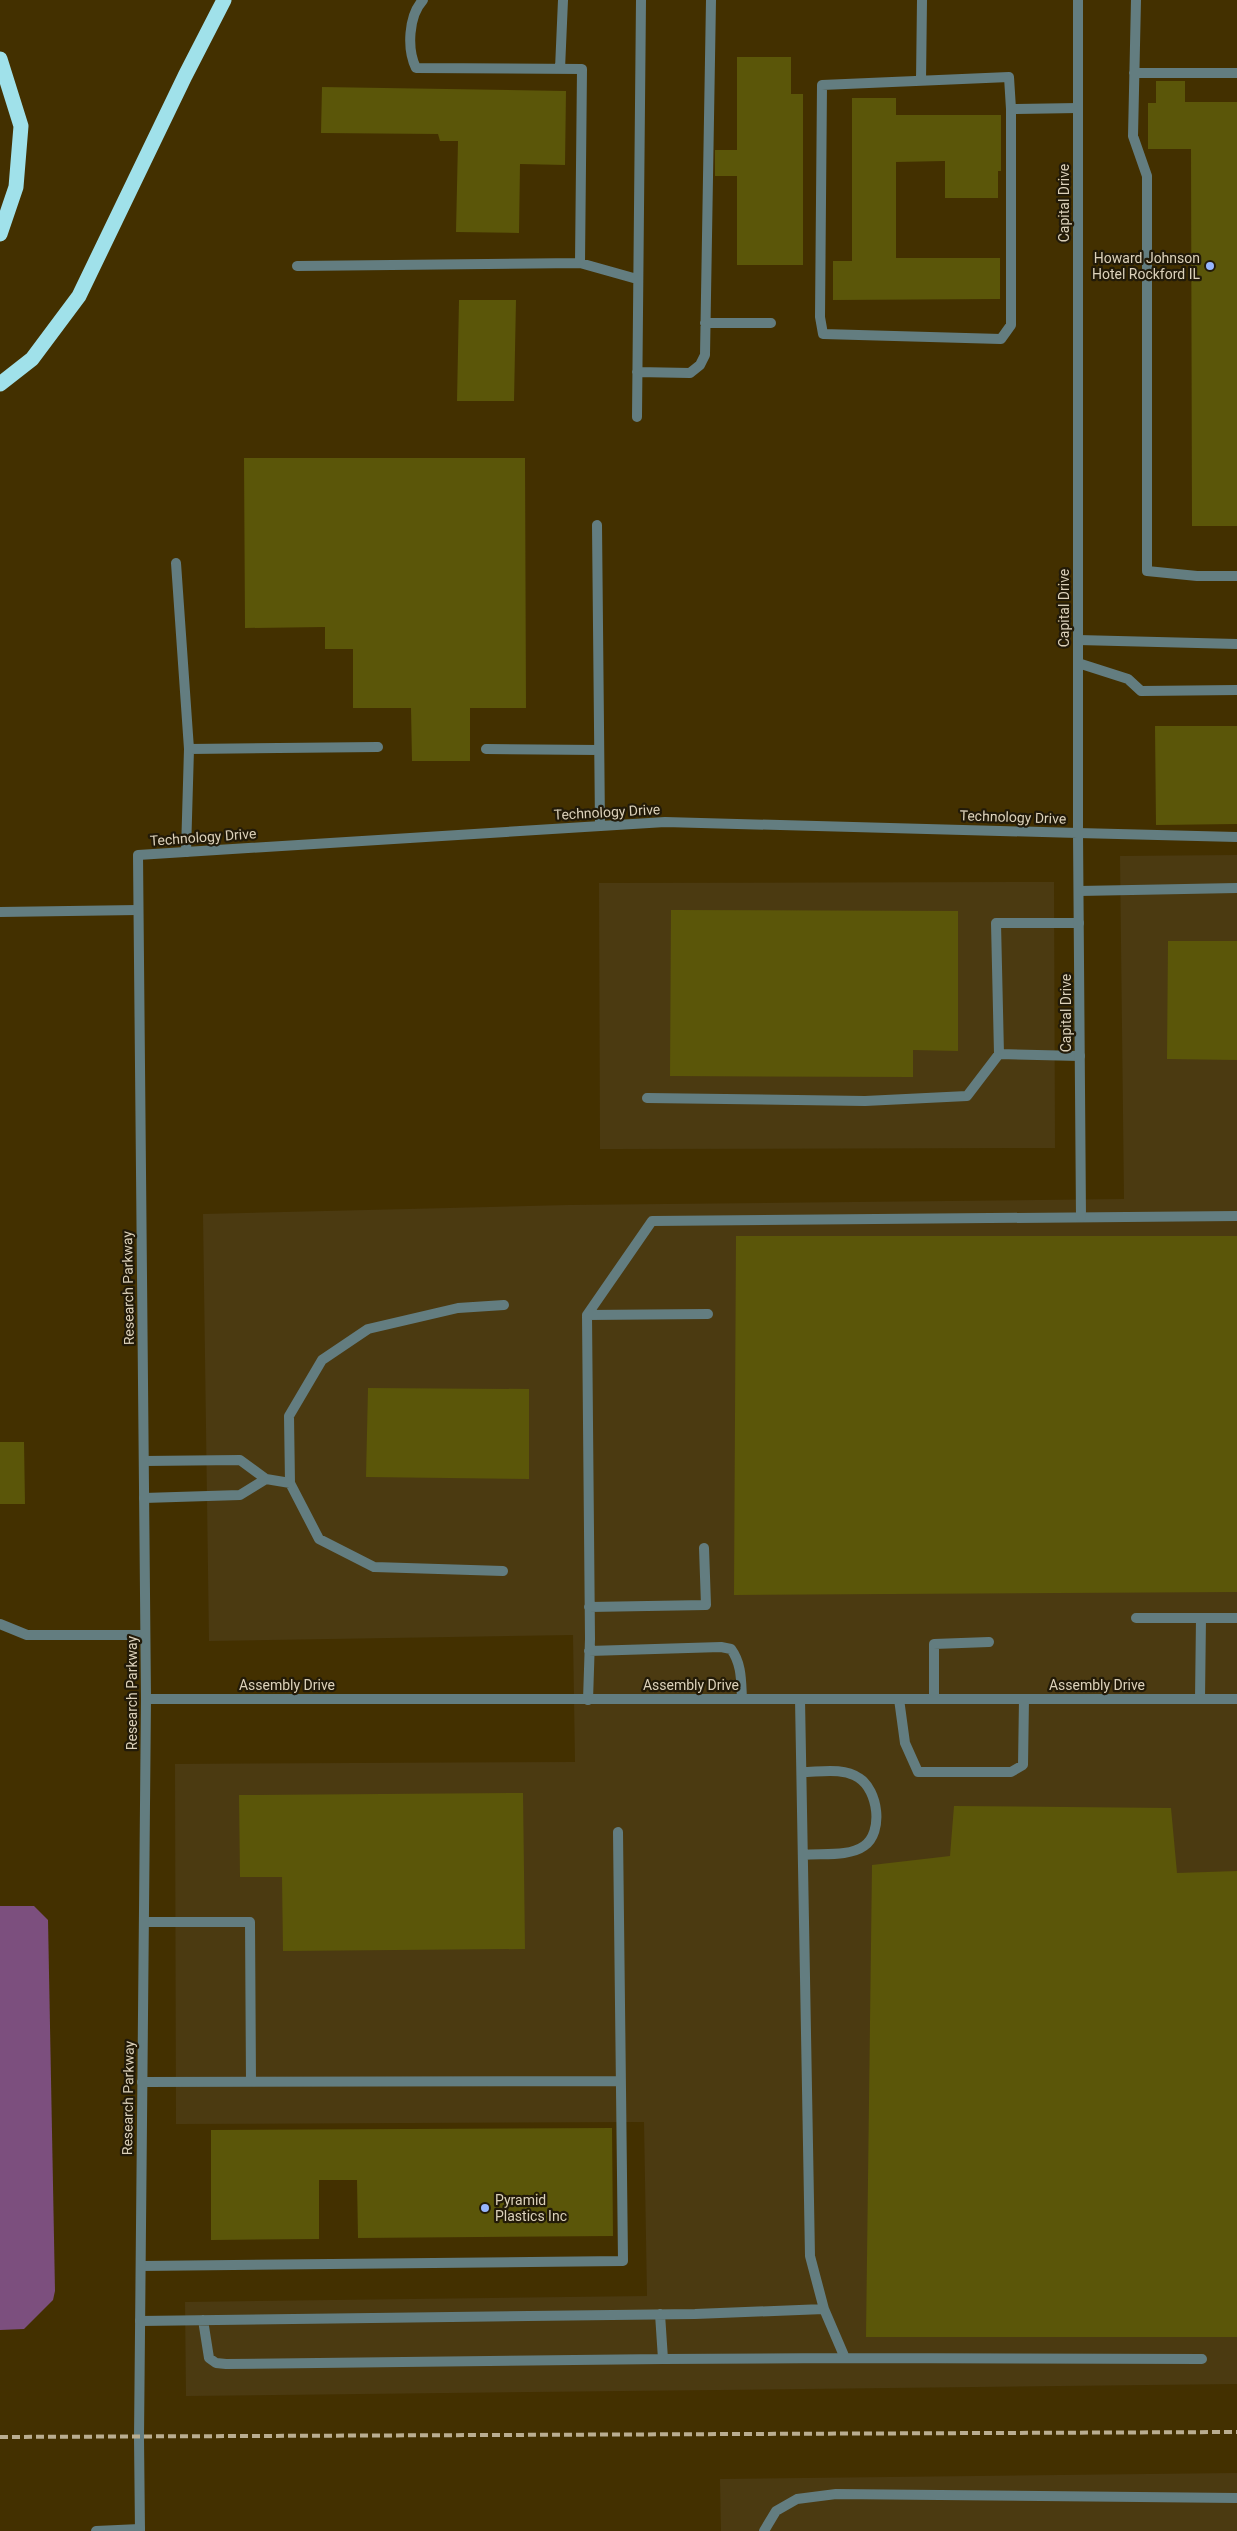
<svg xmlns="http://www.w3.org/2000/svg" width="1237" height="2531" font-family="Roboto,sans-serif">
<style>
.built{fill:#4b3a11}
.water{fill:#7c4f7e}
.building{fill:#5b5609}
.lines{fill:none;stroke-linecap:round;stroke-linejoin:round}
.service{stroke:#637d80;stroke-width:10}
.minor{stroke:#637d80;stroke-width:10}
.motorway{stroke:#a0e1ea;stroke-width:15}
.rail{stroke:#baad90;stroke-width:4;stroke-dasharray:8 4;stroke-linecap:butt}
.poi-dot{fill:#97b6fd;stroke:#221a08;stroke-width:2}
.labels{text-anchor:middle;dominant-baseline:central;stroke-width:4.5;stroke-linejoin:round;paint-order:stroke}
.street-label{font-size:14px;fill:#dcd1ba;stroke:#221a08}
.poi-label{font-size:14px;fill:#dcd1ba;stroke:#221a08;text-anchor:end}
</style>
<rect width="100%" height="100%" fill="#433000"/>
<path class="built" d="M1237 855V2384L186 2396 185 2302 647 2296 644 2122 176 2124 175 1764 575 1762 573 1635 209 1641 203 1214 569 1205 1124 1199 1120 856Z
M1054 882 1055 1148 600 1149 599 883Z
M1237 2473V2531H721L720 2479Z"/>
<path class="water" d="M0 1906H34L48 1920 55 2291 53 2300 24 2329 0 2330Z"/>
<path class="building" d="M737 57H791V94H803V265H737V176H715V150H737Z
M1156 81H1185V102H1237V526H1192L1191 149H1148V103H1156Z
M322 87 566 91 565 165 520 164 519 233 456 232 458 141H440L438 134 321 133Z
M852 98H896V115H1001V171H998V198H945V161L896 162V258H1000V299L833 300V261H852Z
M459 300H516L514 401H457Z
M244 458H525L526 708H470V761H412L411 708H353V649H325V627L245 628Z
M1155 726H1237V824L1156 825Z
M671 910 958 911V1051L913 1050V1077L670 1076Z
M1168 941H1237V1060L1167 1059Z
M736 1236H1237V1592L734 1595Z
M368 1388 529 1389V1479L366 1477Z
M0 1442H24L25 1504H0Z
M523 1793 525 1949 283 1951 282 1877H240L239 1795Z
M954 1806 1171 1808 1177 1873 1237 1871V2337H866L872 1865 950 1856Z
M612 2128 613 2236 358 2238 357 2180H319V2239L211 2240V2130Z"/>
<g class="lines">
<path class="service" d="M1136 0 1133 136 1147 176V571L1197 576H1237
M560 69 563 0
M1134 73H1237
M921 81 922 0
M1011 109 1009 77 822 85 820 317 823 334 1001 339 1011 325V109L1078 108
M580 263 637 279
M297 266 580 263 582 69 416 68C407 50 408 16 423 0
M705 323H771
M637 372 690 373 700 365 705 355 711 0
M637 417 641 0
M597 525 600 826
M176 563 189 749 378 747
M1078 640 1237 644
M1078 663 1128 679 1141 691 1237 690
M486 749 599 750
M1078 833 1237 837
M186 852 189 749
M1079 891 1237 888
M0 912 138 910
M1079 923H996L999 1054 1080 1056
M647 1098 865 1101 967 1096 999 1054
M587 1315 652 1221 1237 1216
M144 1461 240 1460 266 1479 240 1495 144 1498
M266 1479 290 1483 319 1539 374 1567 503 1571
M290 1483 289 1416 322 1360 368 1329 458 1308 504 1305
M589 1607 706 1605 704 1548
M1136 1618H1201
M0 1624 27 1635H145
M589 1651 721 1647 731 1649C742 1664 741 1681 742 1699
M899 1699 905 1743 918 1772H1011L1023 1765 1024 1699
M934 1699V1644L989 1642
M1200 1699 1201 1618H1237
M588 1700 590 1639 587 1315 708 1314
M802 1772C820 1772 843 1767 859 1778 878 1790 884 1832 864 1846 849 1857 821 1853 803 1855
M144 1922H250L251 2082
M142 2082 621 2081
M141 2266 623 2261 618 1832
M824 2309 845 2358 1202 2359
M660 2314 663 2359 845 2358
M203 2320 209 2358 216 2363 226 2364 663 2359
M140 2321 695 2314 824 2309 810 2256 800 1699
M96 2531 140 2529
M764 2531 776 2511 797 2499 836 2494 1237 2498"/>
<path class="minor" d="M1078 0V833L1081 1217
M146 1699H1237
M140 2531 139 2438 146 1699 138 855 665 822 1078 833"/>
<path class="motorway" d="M0 59 21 126 16 187 0 234
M0 384 32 359 79 296 185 76 224 0"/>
<path class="rail" d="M0 2437 1237 2432"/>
</g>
<g class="poi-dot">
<circle cx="1210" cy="266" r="5"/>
<circle cx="485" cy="2208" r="5"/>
</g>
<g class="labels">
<g class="street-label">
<text transform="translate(1064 203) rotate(-90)">Capital Drive</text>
<text transform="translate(1064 608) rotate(-90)">Capital Drive</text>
<text transform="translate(607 812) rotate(-3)">Technology Drive</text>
<text transform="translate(1013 817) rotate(2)">Technology Drive</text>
<text transform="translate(203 837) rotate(-4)">Technology Drive</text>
<text transform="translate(1066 1013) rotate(-90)">Capital Drive</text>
<text transform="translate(128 1288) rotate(-91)">Research Parkway</text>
<text x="287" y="1685">Assembly Drive</text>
<text x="691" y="1685">Assembly Drive</text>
<text x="1097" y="1685">Assembly Drive</text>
<text transform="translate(132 1693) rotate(-90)">Research Parkway</text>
<text transform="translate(128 2098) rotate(-89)">Research Parkway</text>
</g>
<g class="poi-label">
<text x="1200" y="258">Howard Johnson<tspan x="1200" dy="16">Hotel Rockford IL</tspan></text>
<text x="495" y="2200" text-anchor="start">Pyramid<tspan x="495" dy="16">Plastics Inc</tspan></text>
</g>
</g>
</svg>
